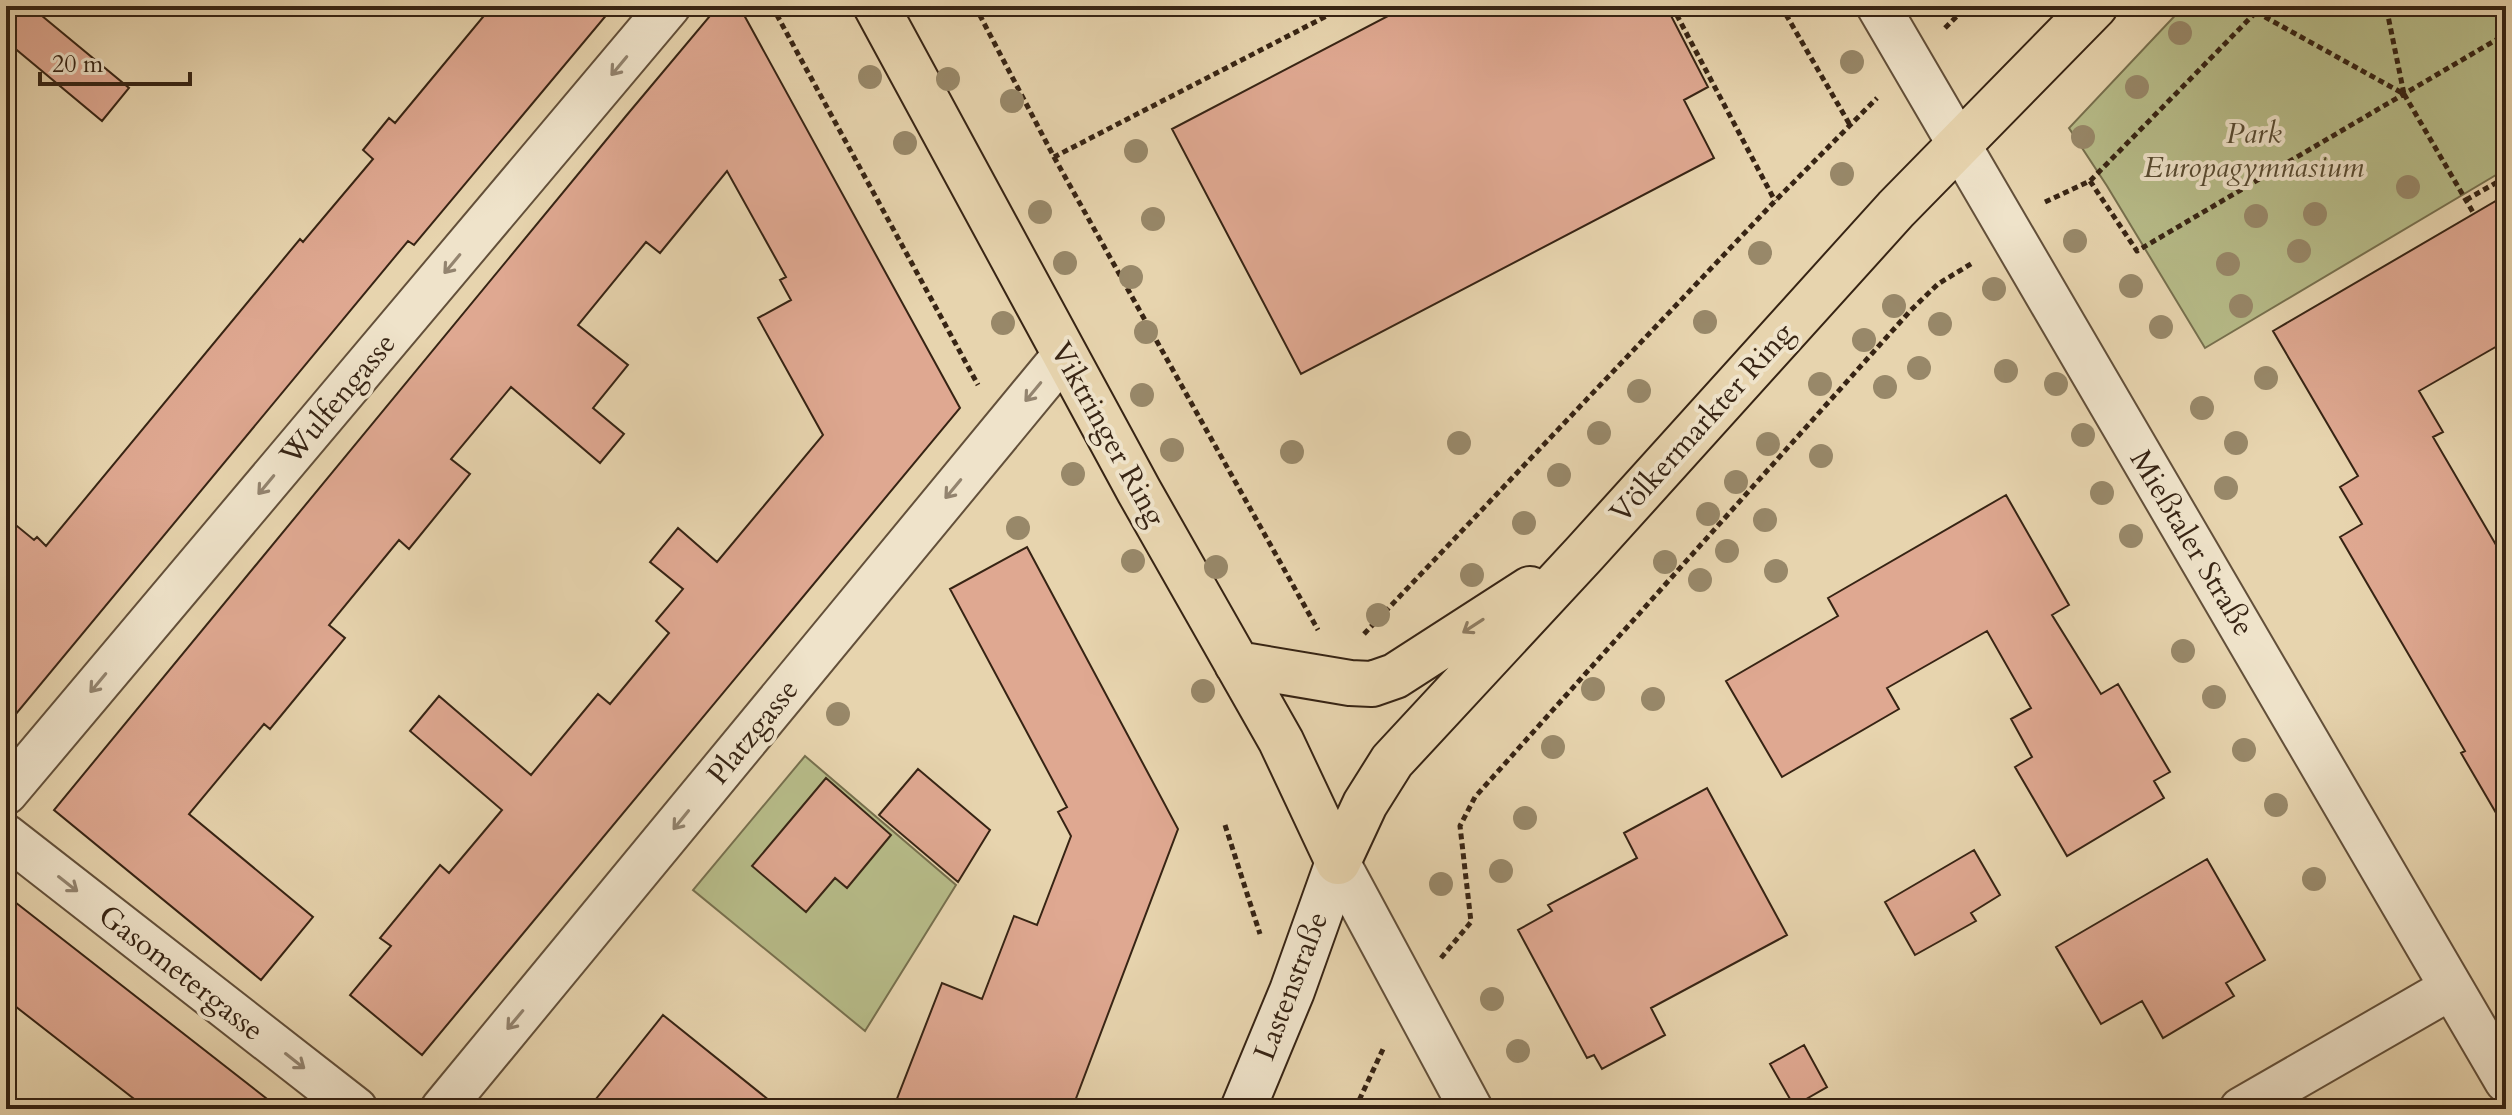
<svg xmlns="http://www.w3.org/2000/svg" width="2512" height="1115" font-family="Cardo,serif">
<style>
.green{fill:#b7bc89;stroke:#77704e;stroke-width:2}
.building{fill:#dfa891;stroke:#372414;stroke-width:2}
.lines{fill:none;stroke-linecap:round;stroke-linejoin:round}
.street-casing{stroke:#63503a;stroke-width:46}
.secondary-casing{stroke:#372414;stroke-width:48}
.primary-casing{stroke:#372414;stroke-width:48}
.path{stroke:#372414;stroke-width:5;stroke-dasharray:6 4;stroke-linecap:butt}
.street{stroke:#efe3ca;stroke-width:42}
.secondary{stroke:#efe3ca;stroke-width:44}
.primary{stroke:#e7d4ae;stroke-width:44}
.tree{fill:#988869}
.oneway{stroke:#93846f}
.oneway2{stroke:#8f7c61}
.labels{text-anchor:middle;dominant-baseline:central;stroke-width:8;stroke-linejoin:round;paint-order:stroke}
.park-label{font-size:30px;font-style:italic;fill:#574a31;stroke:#efe3ca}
.street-label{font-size:30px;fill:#372414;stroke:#efe3ca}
</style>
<rect width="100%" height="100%" fill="#e7d4ae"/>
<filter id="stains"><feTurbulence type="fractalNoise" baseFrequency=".0025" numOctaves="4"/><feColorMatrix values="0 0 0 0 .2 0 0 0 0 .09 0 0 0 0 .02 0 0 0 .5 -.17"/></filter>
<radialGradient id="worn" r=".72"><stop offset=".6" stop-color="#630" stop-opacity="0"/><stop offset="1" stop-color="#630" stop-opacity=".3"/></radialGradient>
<path class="green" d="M2184 6H2506V169L2205 348 2107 186 2069 128Z
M805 756 956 885 865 1031 693 890Z"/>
<path class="building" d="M6 6H30L129 88 102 121 6 41Z
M492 6H614L414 245 408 241 6 726V517L34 540 37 537 46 546 300 239 303 242 373 159 363 150 389 118 395 123Z
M725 6H732L744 15 960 408 422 1055 350 995 391 946 380 938 440 865 449 873 502 810 410 731 439 696 531 775 598 694 610 704 669 633 656 621 683 589 650 562 678 528 717 562 823 435 758 318 791 300 780 280 786 277 727 171 660 253 646 242 578 325 628 365 593 408 624 434 600 463 511 387 451 459 470 474 409 549 399 540 329 625 345 638 270 729 264 724 189 814 313 917 261 980 54 810 626 116 714 11Z
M1407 6H1666L1708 87 1684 100 1714 158 1301 374 1172 129Z
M2506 195V341L2419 391 2443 432 2433 437 2506 562V830L2461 753 2465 751 2340 537 2362 524 2340 487 2358 476 2273 331Z
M2006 495 2069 605 2052 615 2101 694 2118 684 2170 772 2154 781 2164 798 2067 856 2015 767 2032 757 2011 719 2031 708 1987 631 1887 688 1899 709 1782 777 1726 681 1838 616 1828 598Z
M1027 547 1178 829 1072 1109H893L942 983 982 999 1014 916 1037 925 1071 836 1058 812 1067 807 950 589Z
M918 769 990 830 958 882 879 815Z
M826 778 891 835 847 888 835 878 806 912 752 866Z
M1707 788 1787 935 1651 1008 1665 1035 1602 1069 1594 1055 1587 1058 1518 930 1552 911 1548 905 1637 858 1624 833Z
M1974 850 2000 895 1971 913 1976 921 1915 955 1885 902Z
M2207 859 2265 960 2226 983 2234 996 2163 1038 2142 1001 2101 1024 2056 947Z
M6 895 280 1109H147L6 999Z
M663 1015 780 1109H588Z
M1804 1045 1827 1087 1794 1106 1770 1064Z"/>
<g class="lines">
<defs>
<path id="street" d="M1878 6 2506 1081
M6 793 669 6
M6 836 356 1109
M1338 862 1471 1109
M442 1109 1064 355
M2241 1109 2451 988"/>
<path id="secondary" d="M1243 1109 1292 991 1338 862"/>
<path id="primary" d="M876 6 1139 491 1281 741 1338 862
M1237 664 1350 683 1372 684 1395 676 1530 589
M1338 862 1365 804 1392 761 1585 553 1896 209 2095 6"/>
</defs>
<use href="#street" class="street-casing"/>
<use href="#secondary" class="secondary-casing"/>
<use href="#primary" class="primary-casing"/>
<path class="path" d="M772 6 978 385
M975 6 1054 157 1346 6
M1672 6 1775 201
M1781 6 1850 125
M2256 12 2404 94 2386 6
M1945 28 1967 6
M2404 94 2474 214
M1054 157 1318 630
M2090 181 2137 251 2506 34
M2466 200 2506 177
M2045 202 2090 181 2262 6
M1364 634 1775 201 1877 98
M1225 825 1260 934
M1441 958 1471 922 1460 826 1475 797 1911 310 1938 284 1974 262
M1355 1109 1384 1047"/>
<use href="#street" class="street"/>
<use href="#secondary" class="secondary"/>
<use href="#primary" class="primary"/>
</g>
<g class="tree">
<circle cx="2180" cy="33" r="12"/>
<circle cx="1852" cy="62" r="12"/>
<circle cx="870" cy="77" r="12"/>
<circle cx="948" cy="79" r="12"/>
<circle cx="2137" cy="87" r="12"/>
<circle cx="1012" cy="101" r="12"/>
<circle cx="2083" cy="137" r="12"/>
<circle cx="905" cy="143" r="12"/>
<circle cx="1136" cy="151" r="12"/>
<circle cx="1842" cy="174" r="12"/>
<circle cx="2408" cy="187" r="12"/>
<circle cx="1040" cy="212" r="12"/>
<circle cx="2315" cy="214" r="12"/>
<circle cx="2256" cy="216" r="12"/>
<circle cx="1153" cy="219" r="12"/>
<circle cx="2075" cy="241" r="12"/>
<circle cx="2299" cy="251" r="12"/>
<circle cx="1760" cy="253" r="12"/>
<circle cx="1065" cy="263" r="12"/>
<circle cx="2228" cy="264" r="12"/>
<circle cx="1131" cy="277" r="12"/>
<circle cx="2131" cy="286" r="12"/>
<circle cx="1994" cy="289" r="12"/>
<circle cx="1894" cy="306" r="12"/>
<circle cx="2241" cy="306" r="12"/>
<circle cx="1705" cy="322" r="12"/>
<circle cx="1003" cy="323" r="12"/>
<circle cx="1940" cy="324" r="12"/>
<circle cx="2161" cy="327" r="12"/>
<circle cx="1146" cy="332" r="12"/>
<circle cx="1864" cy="340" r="12"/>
<circle cx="1919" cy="368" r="12"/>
<circle cx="2006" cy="371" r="12"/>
<circle cx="2266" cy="378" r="12"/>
<circle cx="1820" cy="384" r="12"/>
<circle cx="2056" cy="384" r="12"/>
<circle cx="1885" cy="387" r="12"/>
<circle cx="1639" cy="391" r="12"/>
<circle cx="1142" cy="395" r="12"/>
<circle cx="2202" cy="408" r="12"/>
<circle cx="1599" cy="433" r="12"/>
<circle cx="2083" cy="435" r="12"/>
<circle cx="1459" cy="443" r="12"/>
<circle cx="2236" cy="443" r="12"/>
<circle cx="1768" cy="444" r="12"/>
<circle cx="1172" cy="450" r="12"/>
<circle cx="1292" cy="452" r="12"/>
<circle cx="1821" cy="456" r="12"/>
<circle cx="1073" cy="474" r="12"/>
<circle cx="1559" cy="475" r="12"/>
<circle cx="1736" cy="482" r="12"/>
<circle cx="2226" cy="488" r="12"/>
<circle cx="2102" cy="493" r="12"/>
<circle cx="1708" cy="514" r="12"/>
<circle cx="1765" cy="520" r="12"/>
<circle cx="1524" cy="523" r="12"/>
<circle cx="1018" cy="528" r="12"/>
<circle cx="2131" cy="536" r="12"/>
<circle cx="1727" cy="551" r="12"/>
<circle cx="1133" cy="561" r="12"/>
<circle cx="1665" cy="562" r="12"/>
<circle cx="1216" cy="567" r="12"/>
<circle cx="1776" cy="571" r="12"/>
<circle cx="1472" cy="575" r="12"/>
<circle cx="1700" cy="580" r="12"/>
<circle cx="1378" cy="615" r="12"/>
<circle cx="2183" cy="651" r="12"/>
<circle cx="1593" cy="689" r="12"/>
<circle cx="1203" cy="691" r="12"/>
<circle cx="2214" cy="697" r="12"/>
<circle cx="1653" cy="699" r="12"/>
<circle cx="838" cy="714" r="12"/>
<circle cx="1553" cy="747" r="12"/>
<circle cx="2244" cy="750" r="12"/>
<circle cx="2276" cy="805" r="12"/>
<circle cx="1525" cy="818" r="12"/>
<circle cx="1501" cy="871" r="12"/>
<circle cx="2314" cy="879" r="12"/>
<circle cx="1441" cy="884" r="12"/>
<circle cx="1492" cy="999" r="12"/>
<circle cx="1518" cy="1051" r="12"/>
</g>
<defs><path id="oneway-shaft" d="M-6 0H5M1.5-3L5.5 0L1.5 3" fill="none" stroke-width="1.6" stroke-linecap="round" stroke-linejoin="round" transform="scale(2)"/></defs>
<g class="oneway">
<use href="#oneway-shaft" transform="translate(619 66) rotate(130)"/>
<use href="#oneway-shaft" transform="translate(452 264) rotate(130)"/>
<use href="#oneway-shaft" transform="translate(1033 392) rotate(130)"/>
<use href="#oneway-shaft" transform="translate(266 485) rotate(130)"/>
<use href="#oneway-shaft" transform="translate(953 489) rotate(130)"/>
<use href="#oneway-shaft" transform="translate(98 683) rotate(130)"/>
<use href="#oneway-shaft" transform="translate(681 820) rotate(129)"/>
<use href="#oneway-shaft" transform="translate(68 884) rotate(38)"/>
<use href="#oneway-shaft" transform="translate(515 1020) rotate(130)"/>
<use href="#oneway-shaft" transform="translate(295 1061) rotate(38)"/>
</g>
<use class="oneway2" href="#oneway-shaft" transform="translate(1473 626) rotate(147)"/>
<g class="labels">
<g class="park-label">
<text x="2254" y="133">Park<tspan x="2254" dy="34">Europagymnasium</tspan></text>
</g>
<g class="street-label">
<text transform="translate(338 399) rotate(-50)">Wulfengasse</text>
<text transform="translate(1702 423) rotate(-48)">Völkermarkter Ring</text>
<text transform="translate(1108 434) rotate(61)">Viktringer Ring</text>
<text transform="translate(2192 543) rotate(59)">Mießtaler Straße</text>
<text transform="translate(753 732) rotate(-51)">Platzgasse</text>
<text transform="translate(181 973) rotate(38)">Gasometergasse</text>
<text transform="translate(1291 986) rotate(-69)">Lastenstraße</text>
</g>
</g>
<rect width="2512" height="1115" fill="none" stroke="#e7d4ae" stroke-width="32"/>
<rect x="8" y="8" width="2496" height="1099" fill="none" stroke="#372414" stroke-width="4"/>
<rect x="16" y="16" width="2480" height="1083" fill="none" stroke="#372414" stroke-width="2"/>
<path d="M40 72v12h150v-12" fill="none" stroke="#372414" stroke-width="4"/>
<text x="52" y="72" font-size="24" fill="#372414" stroke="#efe3ca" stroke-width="6" paint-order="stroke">20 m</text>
<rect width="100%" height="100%" filter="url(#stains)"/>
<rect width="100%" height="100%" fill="url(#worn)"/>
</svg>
